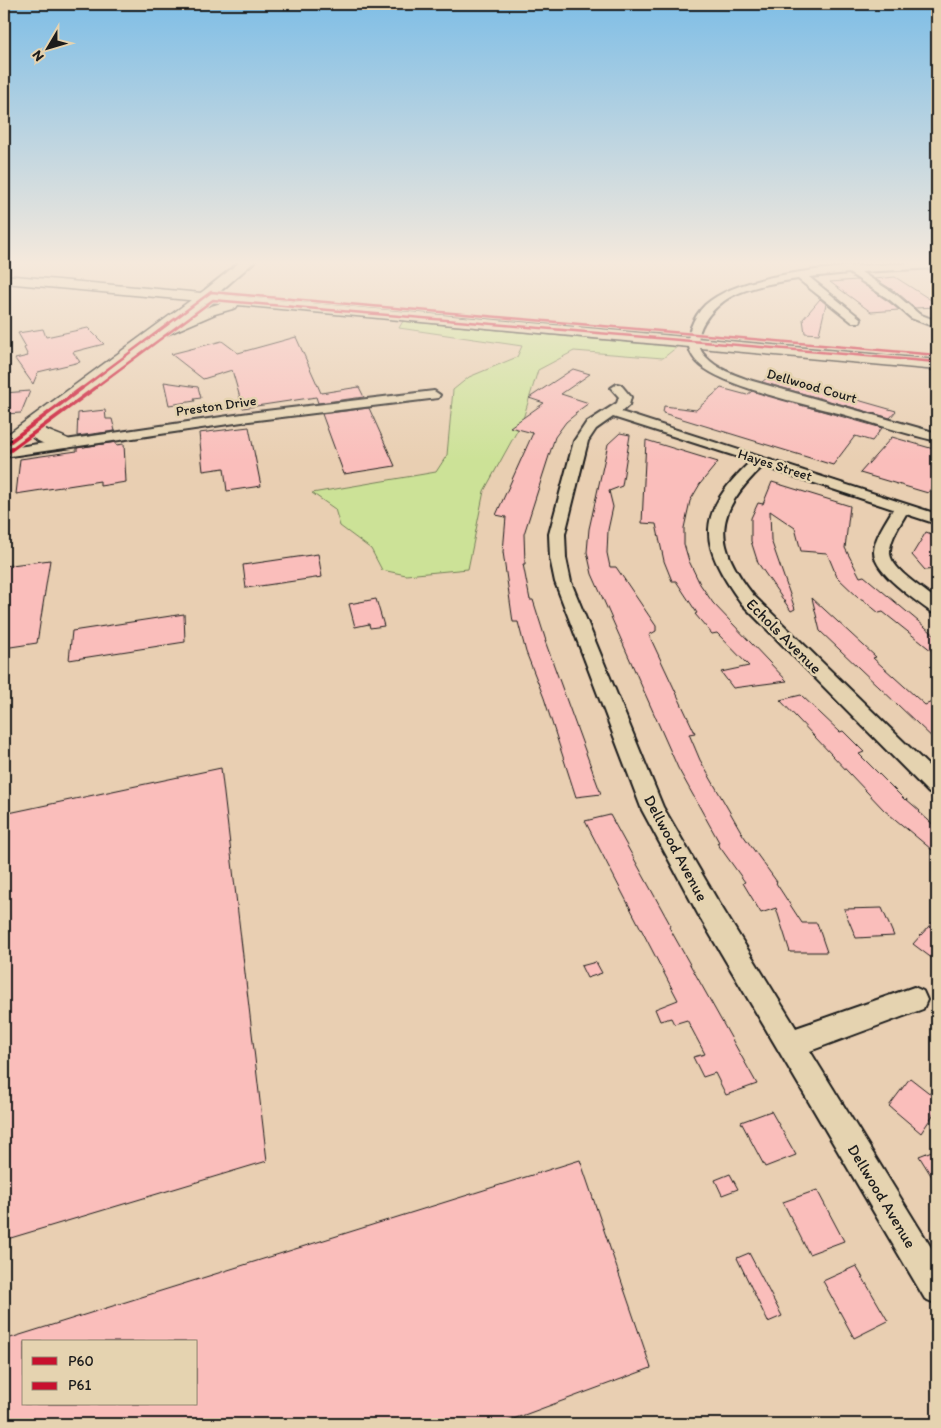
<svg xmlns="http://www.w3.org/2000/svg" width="941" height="1428" font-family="Itim,sans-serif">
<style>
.green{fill:#cce297;stroke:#747f5a}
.building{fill:#fabebb;stroke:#1c1c1c;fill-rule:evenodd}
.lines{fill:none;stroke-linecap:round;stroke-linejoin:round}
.minor-casing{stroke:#1c1c1c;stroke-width:4}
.tertiary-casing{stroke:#1c1c1c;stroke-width:4}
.secondary-casing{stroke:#1c1c1c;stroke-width:3}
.primary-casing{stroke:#1c1c1c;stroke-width:3}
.minor{fill:#e5d3b0;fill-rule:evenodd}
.tertiary{fill:#e5d3b0;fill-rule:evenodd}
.secondary{fill:#e5d3b0;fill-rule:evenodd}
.primary{fill:#e5d3b0;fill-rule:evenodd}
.bus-1-far1-casing{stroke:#e5d3b0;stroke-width:4.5}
.bus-1-casing{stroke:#e5d3b0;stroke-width:6}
.bus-2-far1-casing{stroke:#e5d3b0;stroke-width:4.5}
.bus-2-casing{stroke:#e5d3b0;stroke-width:6}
.bus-1-far1{stroke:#c8102e;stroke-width:2.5}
.bus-1{stroke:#c8102e;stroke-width:4}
.bus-2-far1{stroke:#c8102e;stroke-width:2.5}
.bus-2{stroke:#c8102e;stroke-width:4}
.labels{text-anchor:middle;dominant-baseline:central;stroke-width:5;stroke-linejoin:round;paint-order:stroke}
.far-street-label{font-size:14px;fill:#1c1c1c;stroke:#e5d3b0}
.street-label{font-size:16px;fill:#1c1c1c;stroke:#e5d3b0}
</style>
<rect width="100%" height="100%" fill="#e9cfb2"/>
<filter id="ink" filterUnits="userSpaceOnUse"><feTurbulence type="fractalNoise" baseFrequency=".02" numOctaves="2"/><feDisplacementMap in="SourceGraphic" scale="10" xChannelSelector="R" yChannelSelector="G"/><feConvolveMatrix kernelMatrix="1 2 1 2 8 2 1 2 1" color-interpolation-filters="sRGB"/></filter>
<g filter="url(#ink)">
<path class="green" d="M403 321 677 347 663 358 574 351 538 370 522 422 484 491 468 569 406 575 382 570 371 549 340 526 335 509 312 493 436 472 447 455 453 390 469 377 517 357 522 346 399 328Z"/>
<path class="building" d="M895 277 931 300 937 307 915 308 899 294 875 279Z
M857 280 889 302 899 310 871 312 830 282Z
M820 299 826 304 819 334 805 333 803 319Z
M88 328 104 344 73 352 80 362 38 372 33 384 15 359 28 356 24 348 26 347 18 333 43 329 46 337Z
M296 337 321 393 359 387 364 397 318 403 316 397 243 408 232 370 203 379 171 354 222 341 238 353Z
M573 369 590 374 561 394 589 403 575 413H577L566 422 555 437 524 534 525 564H523L530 600H533L546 641H545L601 794 576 797 544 698 526 652 518 622H513L503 552 506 517 496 515 533 433 510 427 544 403 529 398Z
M768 377 798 383 896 411 890 418 762 382Z
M164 382 198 387 201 398 194 399 195 401 169 405Z
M721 388 747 395 752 391 882 428 872 441 855 436 833 465 663 413 664 406 696 410Z
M30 391 21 413 4 414V393Z
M369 408 395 466 344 474 322 414Z
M105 410 106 419H112L115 431 77 436 78 413Z
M249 427 261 486 227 491 224 468 203 471 199 433Z
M620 433 630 435 622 486 609 491 613 507 608 530 607 553 610 567H616L656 626V631L649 635 695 733 689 734 700 760 743 835 777 882 776 883 802 923H817L827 952H790L776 908 761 913 743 883 745 882 717 843 719 842 678 768 592 574 587 552 589 529 608 444Z
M892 437 937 450V477L928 493 860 473Z
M646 440 718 462 700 484 690 501 684 528V544L689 561 700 584 713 603 787 681 733 688 721 672 749 666 717 633 712 634 695 614 697 613 676 581H672L664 561 656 524 642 523Z
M116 442V445L124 444 126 482 100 486V481L16 494 20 459 77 451V448Z
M772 482 850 506 845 548 860 577 864 576 937 637V655L883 612 879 613 862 599H860L837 577 827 553 801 551 795 528 770 511 771 540 795 609 791 611 758 563 751 541V518L758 503 763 504Z
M926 532 937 536V569L925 570 912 555Z
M318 554 322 577 246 588 243 565Z
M50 560 37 643 4 648V566Z
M812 598 876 657 873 658 925 705 937 700V742L820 631Z
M376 599 384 626 370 628 369 624 355 627 349 604Z
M184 614 185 642 69 660 72 631Z
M801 695 840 732 843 731 864 752 859 754 905 800 906 799 920 811 919 812 937 828V854L884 810 780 700Z
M221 768 267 1161 4 1240V814Z
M610 815 671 926 669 927 757 1084 726 1095 715 1073 703 1077 693 1057 705 1054 687 1020 674 1024 671 1018 660 1021 655 1009 678 1000 585 821Z
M882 908 894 936 856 938 844 909Z
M937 917V962L913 944Z
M596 962 602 973 587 978 581 966Z
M910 1078 937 1099V1109L921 1133 889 1106Z
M771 1111 796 1155 765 1167 741 1122Z
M937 1149V1185L919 1156Z
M580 1160 651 1368 500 1424H4V1340ZM24 1342H196V1404H24Z
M730 1174 738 1189 722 1195 715 1180Z
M817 1190 844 1241 809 1254 783 1202Z
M749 1253 782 1316 768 1322 737 1258Z
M856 1266 888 1321 854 1338 823 1281Z"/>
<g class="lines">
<defs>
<path id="minor" d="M937 262V268L861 272 898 296 919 314 937 321V328L911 318 890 300 849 273 809 277 860 318 861 320 860 322H852L798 279C777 282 752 286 732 296 713 306 685 336 706 357 717 369 735 375 749 380L937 433V441C905 434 874 423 842 414 808 405 719 386 697 362 688 352 686 340 691 327 694 319 699 311 705 305 747 266 880 265 937 262Z
M617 384 621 385 631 397 629 405 621 412 937 514V524L906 514C900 525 889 540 890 554 892 570 925 590 937 600V614L931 612C916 600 873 573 874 551 875 536 886 522 893 509L763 466C714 513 712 542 754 596L937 774V795L929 793 742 604C698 544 695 514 751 461L613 417 596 429 588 441 565 534 566 558 571 582 663 807 716 898 796 1028 914 987 923 991 927 1000 923 1009 810 1051 937 1257V1304L925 1299 698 914 642 810 555 582 550 558 549 534 574 441 586 423 617 403 619 397 611 388Z
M434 391 440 395 438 398 249 421 4 457V449L249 413Z"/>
<path id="tertiary" d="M241 261H255L216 295H206L205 292 206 289Z"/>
<path id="secondary" d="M211 288 216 289 218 292 216 295 42 427C51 434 68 436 73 443L71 447C57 450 41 444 30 436L11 450 4 452V437L206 289Z"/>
<path id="primary" d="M4 275 937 360V370L238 305 236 308 215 314 157 339 152 337 149 334 152 331 205 308 221 303 4 283Z"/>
</defs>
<use href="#minor" class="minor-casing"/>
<use href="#tertiary" class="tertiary-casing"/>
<use href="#secondary" class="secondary-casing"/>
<use href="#primary" class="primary-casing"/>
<use href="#minor" class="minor"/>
<use href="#tertiary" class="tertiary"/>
<use href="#secondary" class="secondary"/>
<use href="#primary" class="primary"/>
<defs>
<path id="bus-1-far1" d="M81 389 211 292 937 355"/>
<path id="bus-1" d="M4 446 82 388"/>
<path id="bus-2-far1" d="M93 389 213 300 936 362"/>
<path id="bus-2" d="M8 452 95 388"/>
</defs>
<use href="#bus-1-far1" class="bus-1-far1-casing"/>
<use href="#bus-1" class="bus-1-casing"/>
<use href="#bus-2-far1" class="bus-2-far1-casing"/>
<use href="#bus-2" class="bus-2-casing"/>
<use href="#bus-1-far1" class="bus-1-far1"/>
<use href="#bus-1" class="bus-1"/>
<use href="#bus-2-far1" class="bus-2-far1"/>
<use href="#bus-2" class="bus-2"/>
</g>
</g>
<linearGradient id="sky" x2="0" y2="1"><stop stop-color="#7fbee6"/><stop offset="0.57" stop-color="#f5e9dc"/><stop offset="1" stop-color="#f5e9dc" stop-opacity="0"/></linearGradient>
<rect width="941" height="461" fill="url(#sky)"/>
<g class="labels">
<g class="far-street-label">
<text transform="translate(812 386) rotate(16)">Dellwood Court</text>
<text transform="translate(216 406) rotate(-8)">Preston Drive</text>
<text transform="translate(775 465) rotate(18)">Hayes Street</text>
</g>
<g class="street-label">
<text transform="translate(784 636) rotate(45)">Echols Avenue</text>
<text transform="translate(676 848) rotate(62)">Dellwood Avenue</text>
<text transform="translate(882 1196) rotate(59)">Dellwood Avenue</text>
</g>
</g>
<rect width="941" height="1428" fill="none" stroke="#e5d3b0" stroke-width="20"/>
<rect x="10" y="10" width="921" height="1408" fill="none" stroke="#1c1c1c" stroke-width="2" filter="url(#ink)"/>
<rect x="22" y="1340" width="175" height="65" fill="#e5d3b0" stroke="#958a75"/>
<rect x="32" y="1357" width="25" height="8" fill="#c8102e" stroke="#958a75"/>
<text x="68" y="1366" font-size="15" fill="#1c1c1c">P60</text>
<rect x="32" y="1382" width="25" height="8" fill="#c8102e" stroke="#958a75"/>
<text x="68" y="1390" font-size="15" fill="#1c1c1c">P61</text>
<g transform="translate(48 48) rotate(232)" stroke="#e5d3b0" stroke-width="4" paint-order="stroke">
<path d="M0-4L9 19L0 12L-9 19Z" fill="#1c1c1c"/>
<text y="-8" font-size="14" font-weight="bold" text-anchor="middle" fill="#1c1c1c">N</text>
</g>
</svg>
